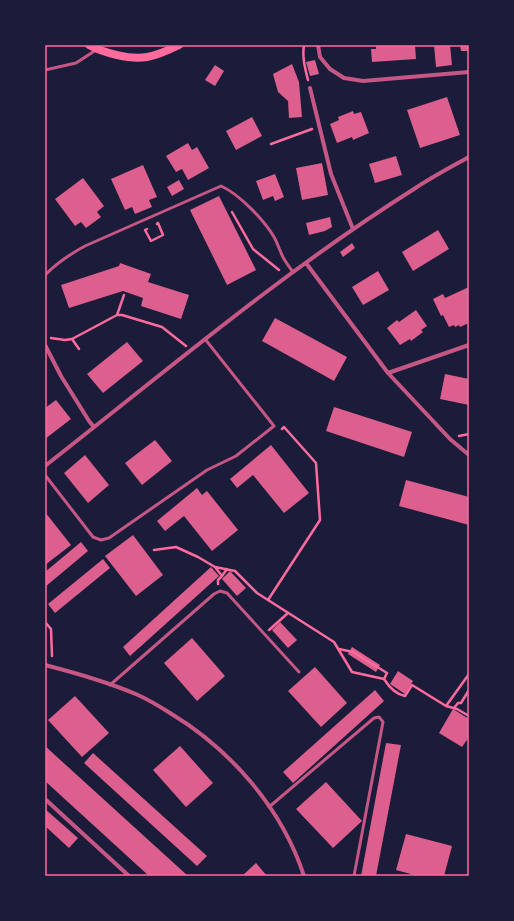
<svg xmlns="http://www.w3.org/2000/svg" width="514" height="921" font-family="Bitter,serif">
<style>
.building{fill:#dd5f8e}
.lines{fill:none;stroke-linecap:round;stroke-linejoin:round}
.path{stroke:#ff6b9d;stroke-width:2.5}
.service{stroke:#c65784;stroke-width:3}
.minor{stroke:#c65784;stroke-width:4}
.secondary{stroke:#ff6b9d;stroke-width:8}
.neatline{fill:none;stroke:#ff6b9d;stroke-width:1.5}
</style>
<rect width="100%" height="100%" fill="#1b1b3a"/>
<path class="building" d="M376 45H415L416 59 372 62 371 49H376Z
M434 45H450L452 65 436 67Z
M460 45H469V51H461Z
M315 60 319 74 310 76 306 62Z
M292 64 299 82 302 117 289 118 288 101 278 92 273 74Z
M215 65 224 71 215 86 205 80Z
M447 97 460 135 420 148 407 110Z
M353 111 354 114 361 112 369 133 353 140 352 137 337 143 330 124 339 120 338 117Z
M252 117 262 136 236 150 226 131Z
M188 143 192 150 197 147 209 168 188 180 182 169 176 172 166 156Z
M396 156 402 175 375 183 369 164Z
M322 163 328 195 302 200 296 168Z
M143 165 157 197 149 200 152 207 135 214 132 207 125 210 111 179Z
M275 174 284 197 275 201 273 196 263 200 256 181Z
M83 178 104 206 97 212 101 217 86 228 81 222 75 226 55 199Z
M179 180 184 189 172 196 167 187Z
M219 196 256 270 227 285 190 210Z
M330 217 332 227 325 231 309 235 306 223Z
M438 230 449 249 413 271 402 252Z
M352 243 355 248 343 257 340 252Z
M120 263 151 274 148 282 189 295 181 319 141 306 143 298 123 291 69 308 61 285 119 266Z
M378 271 389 290 363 305 352 287Z
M469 287V323L460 327 459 325 455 327 454 325 449 327 443 315 441 316 433 299 443 294 445 298Z
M416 310 427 326 421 330 423 332 411 341 410 339 400 345 387 328 397 320 399 322Z
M275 318 347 357 334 381 262 341Z
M127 342 143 361 103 393 87 374Z
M445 374 469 379V405L440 399Z
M56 400 71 419 45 439V408Z
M334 407 412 432 404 457 326 431Z
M155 440 172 461 142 485 125 463Z
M271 445 309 493 284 513 253 475 237 488 230 479Z
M85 455 109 485 88 503 64 473Z
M406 480 469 497V525L399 506Z
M197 488 202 495 207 491 238 530 212 551 184 516 165 531 157 521Z
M45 512 71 545 45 565Z
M133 535 163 575 136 596 105 556Z
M81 542 88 551 45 587V572Z
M103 559 110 568 55 613 48 604Z
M211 567 219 576 130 656 123 647Z
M230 571 246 588 237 596 222 579Z
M280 622 297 640 288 648 272 630Z
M192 638 225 676 197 701 164 663Z
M352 647 380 665 376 672 348 654Z
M315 667 347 703 321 727 288 691Z
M398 671 413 681 405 694 390 684Z
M375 690 384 701 293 783 283 772Z
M75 696 109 733 82 757 48 720Z
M453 709 469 719V737L462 747 439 733Z
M386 743 401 745 376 876H361Z
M45 746 188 876H149L45 781Z
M180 746 213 783 186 807 153 770Z
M93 753 207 856 197 866 84 763Z
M326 782 362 821 333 848 296 809Z
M45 809 78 838 69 848 45 826Z
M406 834 452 846 444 876H418L396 870Z
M256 863 267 876H242Z"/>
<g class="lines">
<path class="path" d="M304 45C302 57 305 68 308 80
M271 144 312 129
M232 212 253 249 279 270
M147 229 145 230 151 241 163 235 158 223 157 224
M117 315 124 295
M51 338 65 340 72 339 117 315H122L162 327 186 346
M72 339 79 349
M282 429 284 427 316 463 320 520 268 600 334 642 352 672 384 679C389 687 395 694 405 696L412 685 446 706 457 709 469 716
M459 436 469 434
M154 550 176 547 198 557 215 567 222 576 218 580V584
M215 567 235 571 257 593 268 600
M222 576 227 569
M45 622 51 629 52 656
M269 630 288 613
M339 649 353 652 387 673 384 679
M446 706 469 674
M454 708 458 703H461L469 690"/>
<path class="service" d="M45 70 76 63 96 50
M45 275C57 263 70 254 85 246L221 186C239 194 264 220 274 237 278 244 280 252 284 259 287 264 290 268 293 272
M45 475 93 537 101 540 109 538 207 470 236 456 274 426 205 339
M110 685 214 594 220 591 227 593 299 672
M269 807 374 718 379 717 383 722 354 876"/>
<path class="minor" d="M318 45 320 57 330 69 344 78 363 81 469 72
M310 88 331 174 353 229
M306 263 388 373 450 439 469 455
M45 345 61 376 89 421 94 427
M388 373 469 345
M45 466C166 371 284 271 414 189 432 177 451 167 469 157
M45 665C76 673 108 682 138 695 149 700 159 706 170 713 230 749 282 808 304 876
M45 799 129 876"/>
<path class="secondary" d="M89 45C104 53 130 60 147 57 158 55 169 50 179 45"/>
</g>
<rect width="514" height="921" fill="none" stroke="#1b1b3a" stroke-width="92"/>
<rect x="46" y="46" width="422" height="829" class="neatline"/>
</svg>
